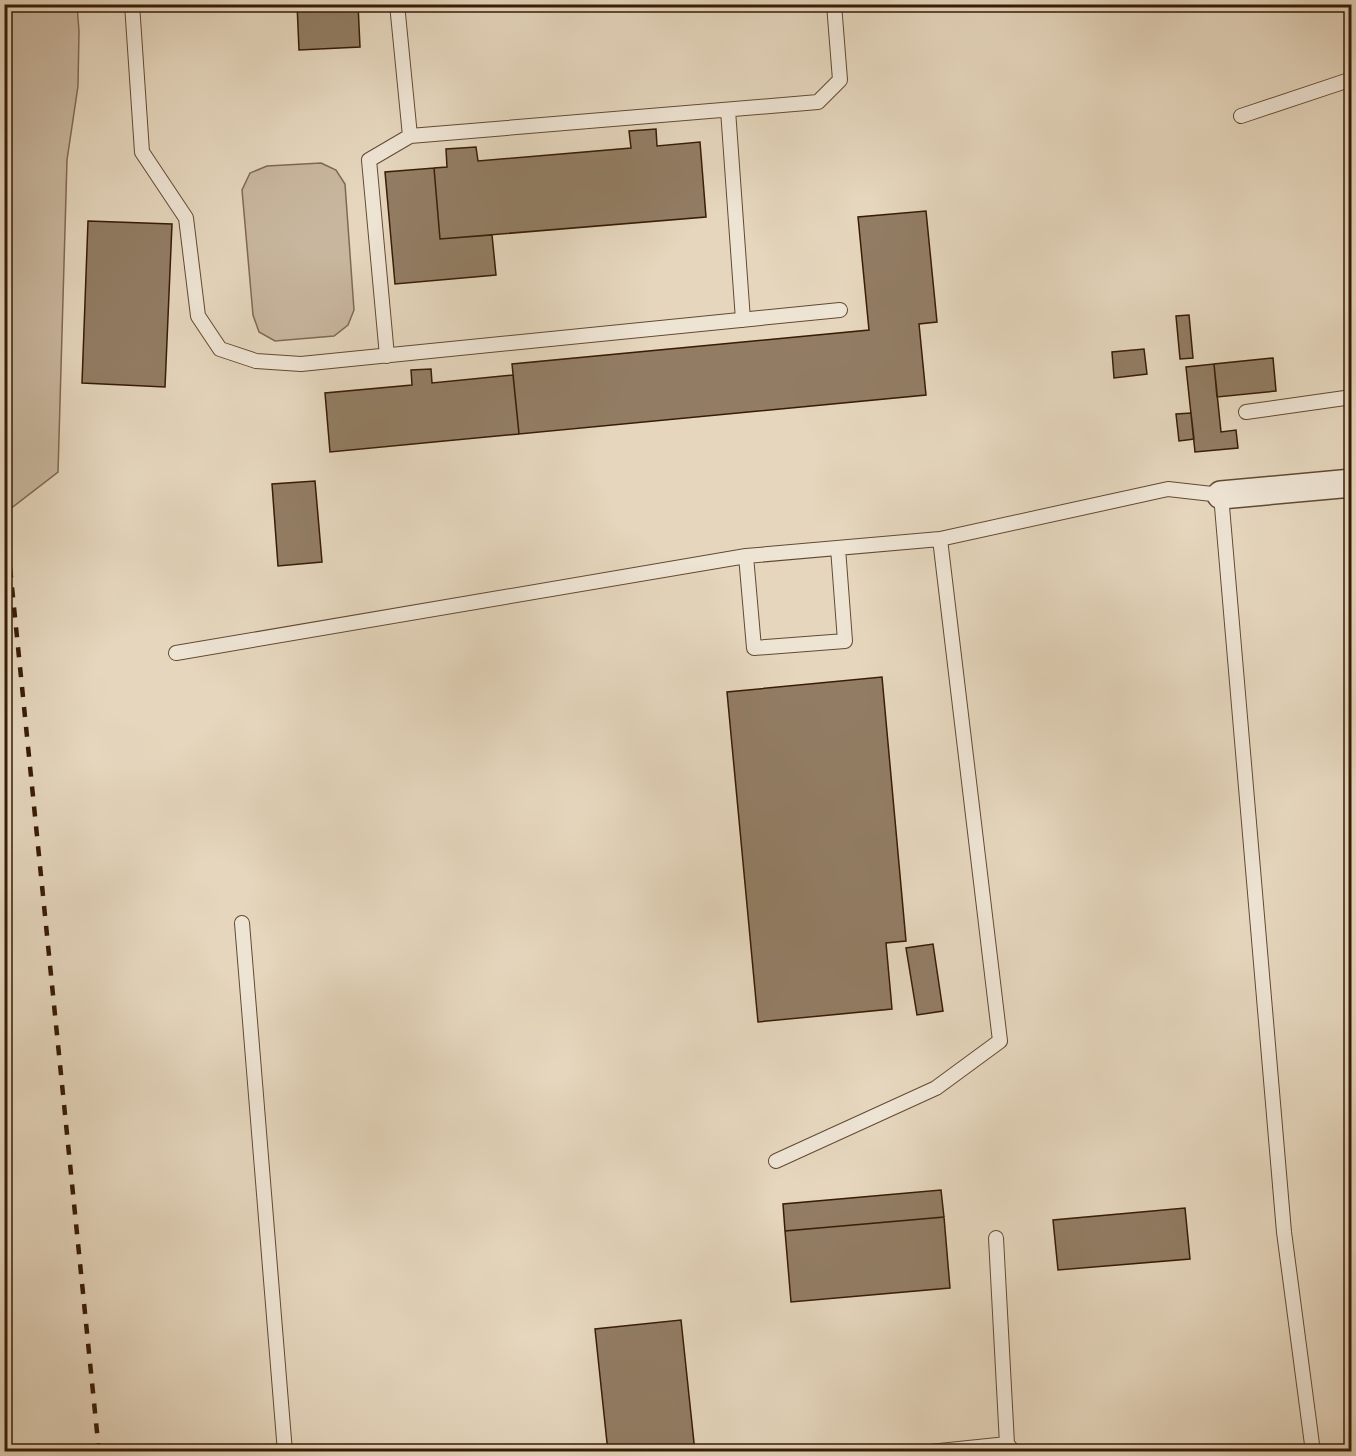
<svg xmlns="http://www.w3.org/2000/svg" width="1356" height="1456" font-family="'EB Garamond',serif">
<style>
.green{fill:#c8b69e;stroke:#806951;stroke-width:1.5}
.building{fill:#927d64;stroke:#381c04;stroke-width:1.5}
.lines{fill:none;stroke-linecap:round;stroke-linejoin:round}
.service-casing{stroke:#634a32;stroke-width:16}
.minor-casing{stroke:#634a32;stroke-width:30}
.service{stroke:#eee4d4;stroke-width:14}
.minor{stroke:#eee4d4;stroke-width:27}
.rail{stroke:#381c04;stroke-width:4.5;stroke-dasharray:10 10;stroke-linecap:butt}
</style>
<rect width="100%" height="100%" fill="#e5d6bd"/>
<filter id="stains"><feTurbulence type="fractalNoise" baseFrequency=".00333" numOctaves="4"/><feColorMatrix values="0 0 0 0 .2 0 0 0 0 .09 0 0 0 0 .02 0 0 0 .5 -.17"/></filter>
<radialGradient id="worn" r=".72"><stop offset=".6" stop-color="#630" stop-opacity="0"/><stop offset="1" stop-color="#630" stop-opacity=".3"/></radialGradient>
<path class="green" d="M4 5H77L79 31 78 86 67 160 58 472 5 513Z
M321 163 336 170 345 184 354 310 348 325 334 336 275 341 259 332 253 315 242 190 250 173 267 166Z"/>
<path class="building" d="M297 4H358L360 47 299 50Z
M656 129 657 146 700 142 706 217 440 239 434 168 447 167 446 149 476 147 478 161 631 148 629 131Z
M434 168 440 239 492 235 496 275 395 284 385 172Z
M926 211 937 322 919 324 926 395 519 434 512 364 869 330 858 217Z
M88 221 172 224 165 387 82 383Z
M1189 315 1193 358 1180 359 1176 316Z
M1144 349 1147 374 1114 378 1112 352Z
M1273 358 1276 391 1217 397 1214 364Z
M1214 364 1221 432 1236 430 1238 448 1195 452 1186 367Z
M431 369 432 383 513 375 519 434 330 452 325 393 412 385 411 370Z
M1191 413 1194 439 1179 441 1176 414Z
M315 481 322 562 278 566 272 484Z
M882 677 906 941 886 943 892 1009 758 1022 727 692Z
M933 944 943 1011 917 1015 906 948Z
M941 1190 944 1217 785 1231 783 1204Z
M1185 1208 1190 1259 1058 1270 1053 1220Z
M944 1217 950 1288 791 1302 785 1231Z
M681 1320 695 1452H608L595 1329Z"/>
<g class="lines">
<defs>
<path id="service" d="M132 4 142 152 186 218 198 316 220 349 256 361 301 364 840 310
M397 4 410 136
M728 110 743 320
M1241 116 1352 79
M387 356 369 160 410 136 818 102 840 80 834 4
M1246 412 1352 397
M746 556 754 648 845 641 838 548
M176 653 746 556 940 539 1168 489 1221 495 1284 1232 1313 1452
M242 923 285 1452
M776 1161 936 1088 1000 1041 940 539
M996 1238 1007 1444 1014 1452
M930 1452 1007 1444"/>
<path id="minor" d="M1221 495 1352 483"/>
</defs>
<use href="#service" class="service-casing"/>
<use href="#minor" class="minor-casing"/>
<use href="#service" class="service"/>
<use href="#minor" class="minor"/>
<path class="rail" d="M4 508 99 1452"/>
</g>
<rect width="1356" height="1456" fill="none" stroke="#e5d6bd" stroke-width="24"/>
<rect x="6" y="6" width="1344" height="1444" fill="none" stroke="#381c04" stroke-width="3"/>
<rect x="12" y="12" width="1332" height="1432" fill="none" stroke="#381c04" stroke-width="1.5"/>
<rect width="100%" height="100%" filter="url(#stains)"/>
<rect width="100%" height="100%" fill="url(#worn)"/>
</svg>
